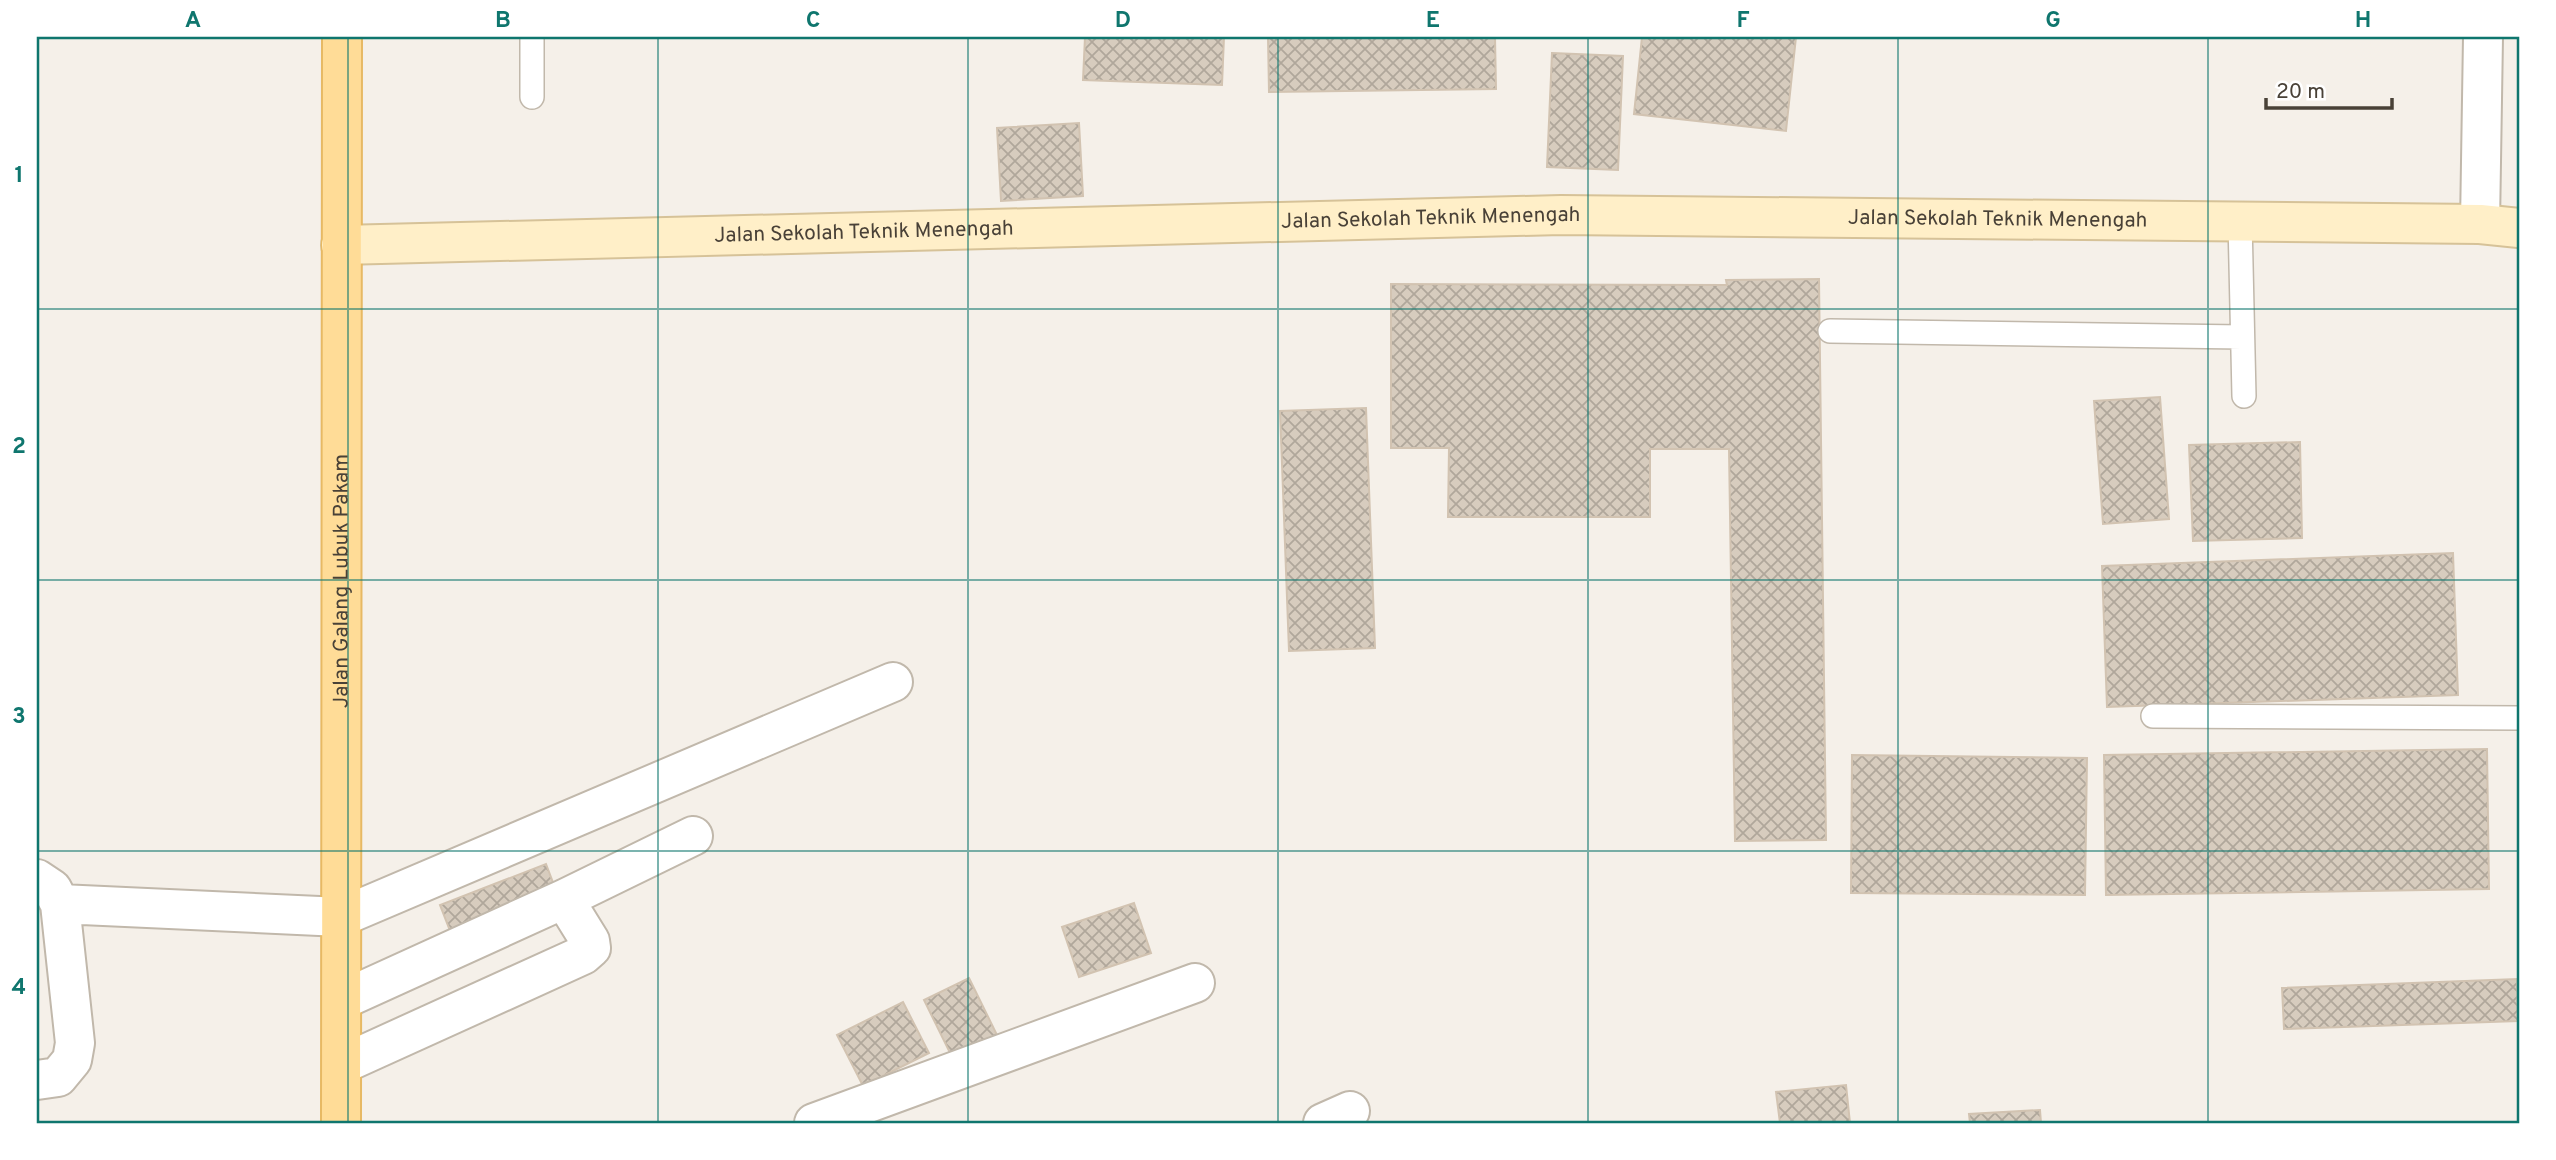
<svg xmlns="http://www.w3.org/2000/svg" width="2556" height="1160" font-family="Overpass,sans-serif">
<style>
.building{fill:url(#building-cross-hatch);stroke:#d2c3b1;stroke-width:2}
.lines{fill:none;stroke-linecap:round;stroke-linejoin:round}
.lane-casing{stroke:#c1b8ab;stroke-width:26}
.street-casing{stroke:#c1b8ab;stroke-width:42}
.secondary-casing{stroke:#d6c298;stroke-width:42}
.primary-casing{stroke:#e7b964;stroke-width:42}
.lane{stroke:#fff;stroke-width:23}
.street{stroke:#fff;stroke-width:38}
.secondary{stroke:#ffefc8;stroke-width:38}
.primary{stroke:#ffdc97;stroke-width:38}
.grid{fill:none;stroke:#0f766e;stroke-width:2;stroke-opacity:0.55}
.labels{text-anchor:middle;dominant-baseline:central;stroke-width:7;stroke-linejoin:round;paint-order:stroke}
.street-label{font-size:21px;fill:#494137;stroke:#fff}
.neatline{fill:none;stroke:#0f766e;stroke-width:2.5}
.grid-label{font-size:23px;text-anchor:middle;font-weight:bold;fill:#0f766e}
</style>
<defs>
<pattern id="building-cross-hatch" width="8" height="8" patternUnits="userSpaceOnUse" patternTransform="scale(1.75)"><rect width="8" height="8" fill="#d7ccbe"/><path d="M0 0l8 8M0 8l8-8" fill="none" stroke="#b0a79b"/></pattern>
</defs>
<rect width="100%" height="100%" fill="#f5f0e9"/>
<path class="building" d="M1085 37H1224L1222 85 1083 80Z
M1268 37H1495L1496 89 1269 92Z
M1642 37H1796L1786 131 1634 114Z
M1552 53 1623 56 1618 170 1547 167Z
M1079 123 1083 196 1001 201 997 128Z
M1819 279 1826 840 1735 841 1729 449H1650V517H1448L1449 448H1391V284L1727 285 1726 280Z
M2160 397 2169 519 2103 524 2094 401Z
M1366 408 1375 648 1289 651 1280 411Z
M2300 442 2302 538 2193 541 2189 445Z
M2453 553 2458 695 2107 707 2102 566Z
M2487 749 2489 889 2106 895 2104 755Z
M1852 755 2087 758 2085 895 1851 893Z
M546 864 560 901 454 941 440 905Z
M1134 903 1151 953 1079 977 1062 927Z
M969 978 997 1035 952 1057 924 1000Z
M2517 979 2518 1021 2284 1029 2282 988Z
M903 1002 929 1053 863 1086 837 1035Z
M1846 1085 1850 1123H1780L1776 1092Z
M2040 1110 2041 1123H1970L1969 1114Z"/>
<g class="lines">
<defs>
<path id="lane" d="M532 97V37
M2240 221 2244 396
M1830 331 2242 337
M2153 716 2519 718"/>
<path id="street" d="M2480 224 2483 37
M37 879 52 889 60 904 341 917 893 682
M342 1000 564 899 693 836
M343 1064 583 955 591 948 590 941 564 899
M37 1080 58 1077 72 1060 75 1043 60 904
M814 1123 1195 983
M1323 1123 1350 1111"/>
<g id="secondary">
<path id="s1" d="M341 245 1561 215 2480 224 2519 228"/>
</g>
<g id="primary">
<path id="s2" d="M341 1123 342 37"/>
</g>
</defs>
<use href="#lane" class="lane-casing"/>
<use href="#street" class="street-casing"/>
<use href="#secondary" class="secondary-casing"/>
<use href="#primary" class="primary-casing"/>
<use href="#lane" class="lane"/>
<use href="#street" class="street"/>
<use href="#secondary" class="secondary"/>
<use href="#primary" class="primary"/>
</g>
<path class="grid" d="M348 37V1123M658 37V1123M968 37V1123M1278 37V1123M1588 37V1123M1898 37V1123M2208 37V1123M37 309H2519M37 580H2519M37 851H2519"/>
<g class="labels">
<g class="street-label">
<text stroke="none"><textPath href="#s1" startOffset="1090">Jalan Sekolah Teknik Menengah</textPath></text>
<text stroke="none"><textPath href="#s1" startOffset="1657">Jalan Sekolah Teknik Menengah</textPath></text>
<text stroke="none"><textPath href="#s1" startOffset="523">Jalan Sekolah Teknik Menengah</textPath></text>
<text stroke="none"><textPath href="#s2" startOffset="542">Jalan Galang Lubuk Pakam</textPath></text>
</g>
</g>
<rect width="2556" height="1160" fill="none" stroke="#ffffff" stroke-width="77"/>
<path d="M2266 98v10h126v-10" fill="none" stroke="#494137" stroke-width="3.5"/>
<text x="2276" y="98" font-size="21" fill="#494137" stroke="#ffffff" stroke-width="5" paint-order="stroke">20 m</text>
<rect x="38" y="38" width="2480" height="1084" class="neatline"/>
<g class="grid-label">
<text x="193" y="27">A</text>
<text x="503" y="27">B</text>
<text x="813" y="27">C</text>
<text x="1123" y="27">D</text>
<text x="1433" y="27">E</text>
<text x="1743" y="27">F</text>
<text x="2053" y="27">G</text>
<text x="2363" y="27">H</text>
<text x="19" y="182">1</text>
<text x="19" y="453">2</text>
<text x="19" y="723">3</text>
<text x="19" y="994">4</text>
</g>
</svg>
